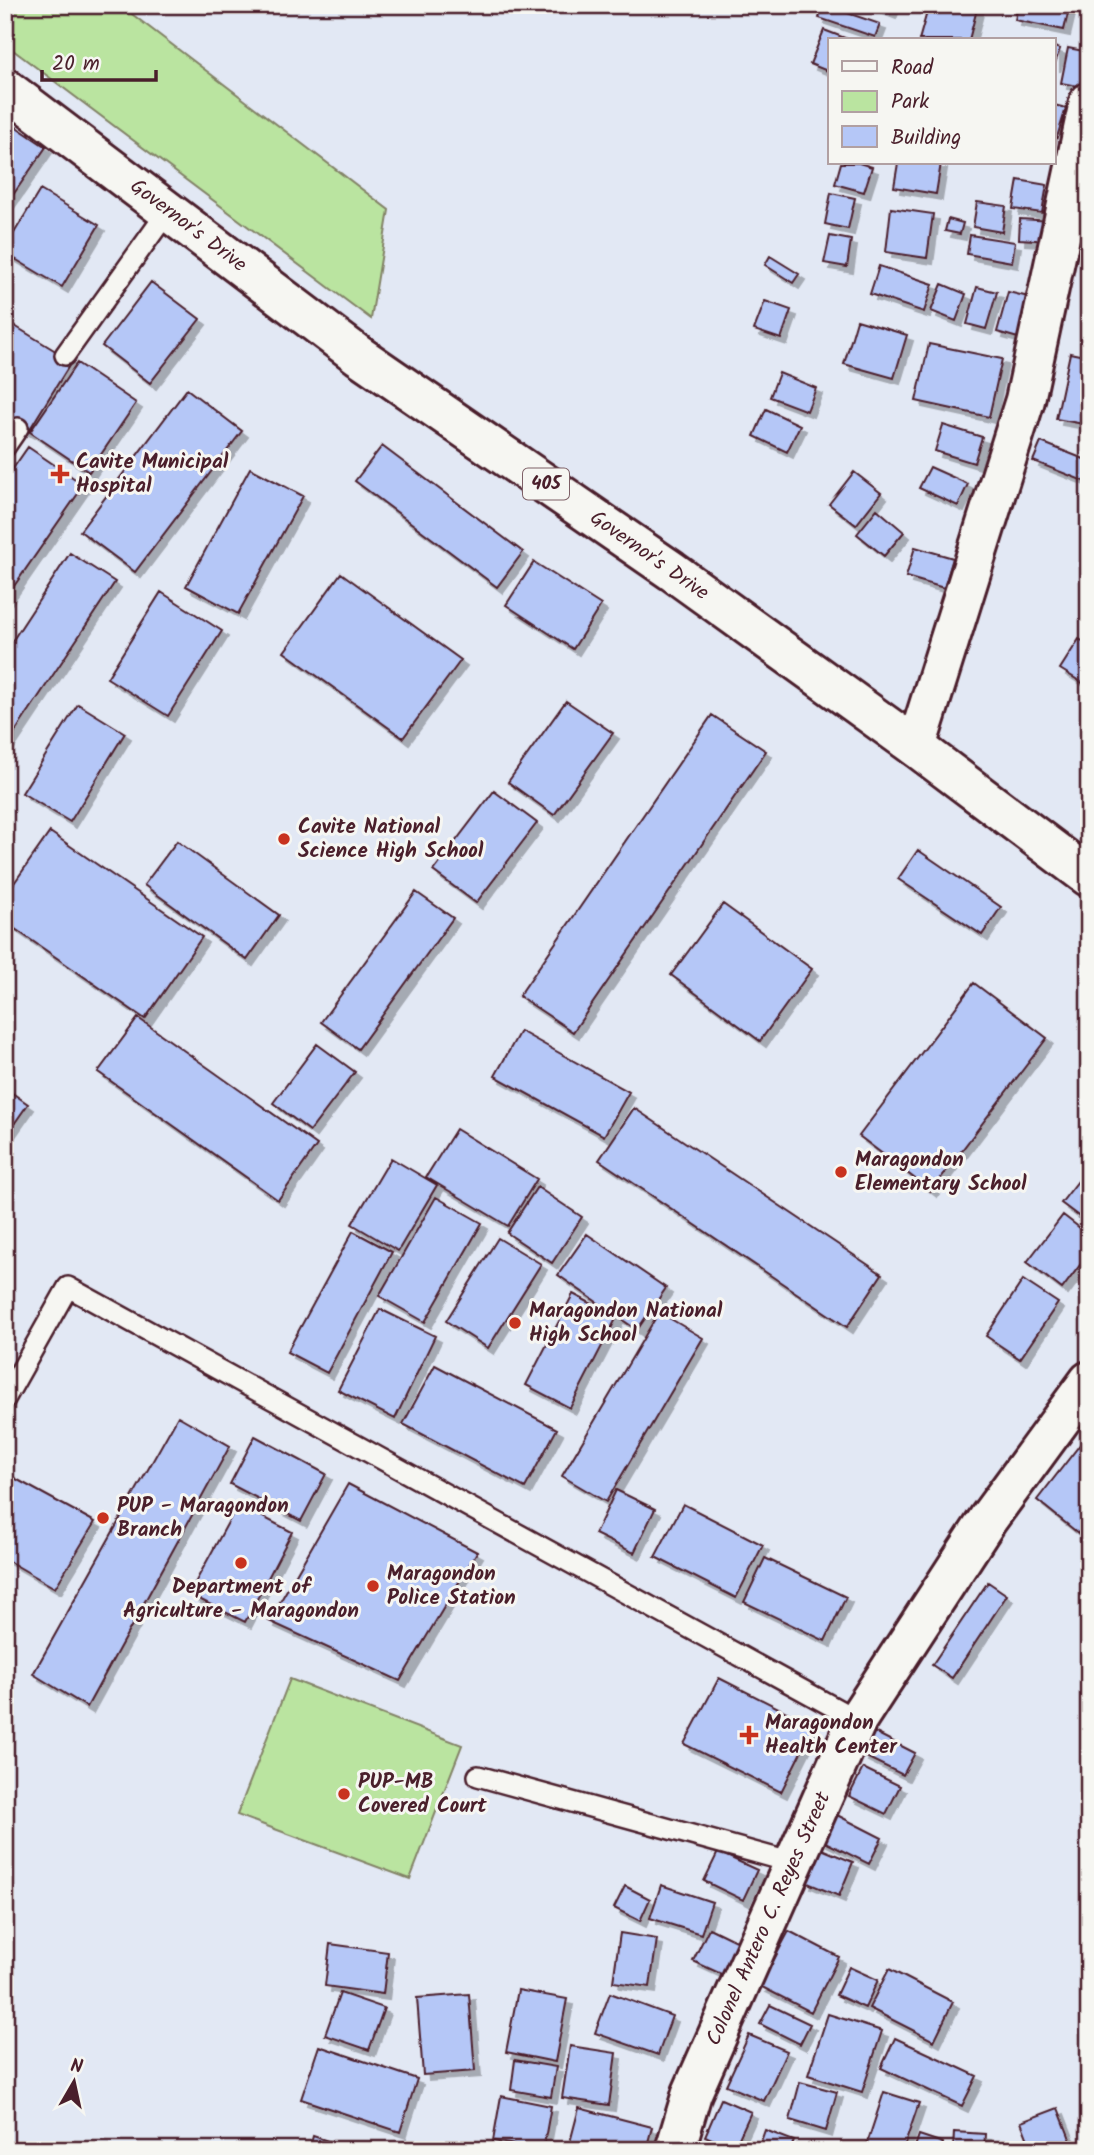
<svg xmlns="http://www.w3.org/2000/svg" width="1094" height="2155" font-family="Kalam,sans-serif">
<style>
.green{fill:#bae4a0;stroke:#828266;stroke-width:2}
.building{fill:#b5c7f7;stroke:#4a1f2b;stroke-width:2;filter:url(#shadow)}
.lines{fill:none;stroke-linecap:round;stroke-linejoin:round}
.lane-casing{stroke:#4a1f2b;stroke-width:24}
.street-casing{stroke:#4a1f2b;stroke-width:44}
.primary-casing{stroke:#4a1f2b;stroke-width:44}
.lane{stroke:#f6f6f2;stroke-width:19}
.street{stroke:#f6f6f2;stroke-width:38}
.primary{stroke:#f6f6f2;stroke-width:38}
.poi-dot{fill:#c8321e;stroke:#f6f6f2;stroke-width:2.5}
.labels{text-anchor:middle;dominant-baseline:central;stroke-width:6;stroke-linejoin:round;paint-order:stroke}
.shield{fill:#f6f6f2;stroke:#7e6067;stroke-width:2}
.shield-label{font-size:19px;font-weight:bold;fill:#4a1f2b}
.street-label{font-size:21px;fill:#4a1f2b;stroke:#f6f6f2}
.poi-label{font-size:21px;font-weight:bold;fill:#4a1f2b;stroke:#f6f6f2;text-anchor:start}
</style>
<defs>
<filter id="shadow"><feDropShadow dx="6" dy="6" stdDeviation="0" flood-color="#0004"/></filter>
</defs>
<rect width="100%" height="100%" fill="#e2e8f4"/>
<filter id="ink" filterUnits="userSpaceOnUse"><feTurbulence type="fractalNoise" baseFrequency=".0143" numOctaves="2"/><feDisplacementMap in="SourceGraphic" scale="14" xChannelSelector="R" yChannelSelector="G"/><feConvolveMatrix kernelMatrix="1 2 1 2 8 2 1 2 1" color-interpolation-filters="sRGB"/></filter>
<g filter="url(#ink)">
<path class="green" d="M5 5H120L389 210 371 319 5 44Z
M290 1679 462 1745 410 1879 237 1815Z"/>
<path class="building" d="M824 5 880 24 875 37 819 18Z
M869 5H893L890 13Z
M929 5H978L969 40H919Z
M1018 5H1070L1064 30 1015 20Z
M824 30 850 40H830V72L810 64Z
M1054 47 1060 49 1054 66Z
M1068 48 1089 52 1083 87 1061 83Z
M1054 105 1066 108 1054 147Z
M6 120 46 147 6 205H5Z
M841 163H859L872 167 864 192 835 184Z
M898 163H941L936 194 894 187Z
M1018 180 1047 185 1042 213 1013 209Z
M40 190 99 225 62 287 5 253V248Z
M831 193 855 198 848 229 825 224Z
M977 202 1006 206 1002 232 973 227Z
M891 208 933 214 927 258 886 252Z
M948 219 963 223 960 234 945 231Z
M1020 219 1052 221 1051 241 1019 239Z
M970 235 1015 242 1012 262 967 254Z
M830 236 851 240 847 267 824 263Z
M770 256 799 274 793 283 765 265Z
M879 266 933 284 924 312 870 294Z
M151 282 200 319 150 383 102 346Z
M942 284 966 294 956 321 931 311Z
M977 287 997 292 986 329 967 324Z
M1008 292 1037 299 1025 340 997 332Z
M765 301 791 310 781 339 754 330Z
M5 320 72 361 28 432 5 419Z
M857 320 907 335 894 378 844 364Z
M929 344 1002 359 989 417 916 401Z
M1070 353 1089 357V425L1056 419Z
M77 363 136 403 89 472 30 432Z
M779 373 816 388 807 411 770 397Z
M187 389 242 431 135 572 80 531Z
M766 409 800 425 787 452 754 436Z
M943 425 982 437 974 463 935 451Z
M1041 442 1089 461V474L1086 482 1033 461Z
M382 446 523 552 497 587 355 481Z
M28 447 84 485 5 599V480Z
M930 467 968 484 958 506 919 488Z
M250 468 303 496 238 614 186 586Z
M854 472 881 493 856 525 829 504Z
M877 509 904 532 884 556 857 534Z
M915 547 953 558 944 588 906 577Z
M70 553 115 582 5 747V652Z
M534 562 601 605 573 649 506 605Z
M341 573 461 660 403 738 284 652Z
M161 592 222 631 168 716 107 678Z
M1079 639 1089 645V687L1060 669Z
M566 701 613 733 554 815 508 782Z
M78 704 125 733 70 822 22 793Z
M712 715 766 751 573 1032 519 996Z
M494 791 537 823 476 903 433 871Z
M50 832 202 937 145 1019 5 922V896Z
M177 841 279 915 247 960 144 885Z
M918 850 1001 907 982 935 898 879Z
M416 892 453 918 358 1049 321 1022Z
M723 904 812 969 760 1041 671 975Z
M974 983 1047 1038 931 1191 859 1136Z
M138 1018 317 1145 278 1200 98 1072Z
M520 1031 629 1092 604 1136 495 1076Z
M317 1044 355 1072 310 1131 273 1103Z
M5 1088 28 1104 7 1134 5 1133Z
M634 1108 882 1274 847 1327 599 1160Z
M456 1129 537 1179 508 1226 426 1177Z
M391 1158 437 1185 398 1251 352 1224Z
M1089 1167V1224L1061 1203Z
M537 1187 582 1217 552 1263 507 1233Z
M436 1197 482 1223 425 1322 379 1296Z
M1063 1215 1089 1235V1253L1062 1289 1027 1262Z
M353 1231 392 1252 327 1373 287 1352Z
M587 1234 666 1288 637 1330 558 1275Z
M498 1238 541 1264 488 1348 446 1321Z
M1023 1280 1058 1303 1020 1359 986 1336Z
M573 1294 617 1317 570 1408 526 1385Z
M380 1309 435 1336 395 1419 338 1390Z
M659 1312 703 1338 606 1502 562 1476Z
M435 1365 557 1429 525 1488 403 1424Z
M178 1416 230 1446 87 1707 33 1674Z
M1089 1433V1542L1037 1500Z
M255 1436 326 1474 301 1521 230 1484Z
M5 1473 95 1522 55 1588 5 1559Z
M348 1484 477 1552 400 1681 269 1621Z
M616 1490 655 1509 634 1553 595 1534Z
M238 1504 292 1532 245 1622 189 1594Z
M683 1504 763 1545 736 1598 655 1557Z
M765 1558 846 1597 825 1641 744 1602Z
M988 1582 1007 1595 952 1678 932 1665Z
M719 1678 814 1726 781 1792 684 1744Z
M874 1732 915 1753 903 1775 862 1755Z
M863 1768 900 1786 886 1814 849 1796Z
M835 1814 882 1838 869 1864 821 1840Z
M819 1848 853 1862 839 1896 805 1882Z
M718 1852 757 1870 743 1900 704 1881Z
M661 1885 712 1902 701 1934 650 1918Z
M625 1886 650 1899 640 1921 614 1908Z
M709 1928 748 1947 732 1979 693 1961Z
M789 1931 839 1957 811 2012 760 1986Z
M620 1933 657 1939 650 1987 613 1982Z
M330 1944 388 1952 383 1994 325 1986Z
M849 1967 878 1980 865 2008 836 1995Z
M889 1969 953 2002 934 2041 869 2008Z
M518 1990 567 1999 555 2062 506 2052Z
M340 1993 384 2008 369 2050 325 2035Z
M610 1993 672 2016 658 2055 595 2033Z
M469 1994 475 2071 423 2075 417 1998Z
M770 2005 810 2024 800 2044 760 2024Z
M828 2014 882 2031 862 2092 808 2075Z
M749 2035 787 2051 764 2101 726 2085Z
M895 2038 977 2076 962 2106 881 2068Z
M319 2046 417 2079 400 2132 301 2099Z
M570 2046 616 2053 609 2105 562 2098Z
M515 2060 556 2067 551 2097 511 2090Z
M800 2082 837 2092 826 2131 790 2120Z
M884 2092 919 2103 903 2150H865Z
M501 2096 551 2106 543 2150 493 2141Z
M721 2099 751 2112 734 2149 705 2136Z
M579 2108 652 2127 646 2150H568Z
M1058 2108 1074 2149 1032 2150 1021 2122Z
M1089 2126V2150H1082Z
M765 2130 794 2141 790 2150H758Z
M954 2132 985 2134 984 2150H953Z
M919 2135 943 2143 941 2150H914Z
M313 2136 355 2150H309Z
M809 2144 831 2150H807Z"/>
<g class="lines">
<defs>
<path id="lane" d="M65 355 168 211
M5 447 18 428
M5 1399 68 1287 857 1720
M478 1776 793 1863"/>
<path id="street" d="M916 747 1025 400 1089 102
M675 2150 692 2093 857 1720 988 1519 1089 1381"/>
<path id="primary" d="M5 88 358 355 672 571 916 747 1089 877"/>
</defs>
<use href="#lane" class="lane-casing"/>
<use href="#street" class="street-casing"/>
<use href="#primary" class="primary-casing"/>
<use href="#lane" class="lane"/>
<use href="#street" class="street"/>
<use href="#primary" class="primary"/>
</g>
</g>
<g class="poi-dot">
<path d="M56.5 463.5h7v7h7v7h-7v7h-7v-7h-7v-7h7z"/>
<circle cx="284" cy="839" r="7"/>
<circle cx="841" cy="1172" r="7"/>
<circle cx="515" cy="1323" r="7"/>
<circle cx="103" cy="1518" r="7"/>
<circle cx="241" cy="1563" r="7"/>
<circle cx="373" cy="1586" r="7"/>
<path d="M745.5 1724.5h7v7h7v7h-7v7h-7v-7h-7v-7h7z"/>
<circle cx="344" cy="1794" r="7"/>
</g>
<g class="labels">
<rect class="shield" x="523" y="468.5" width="46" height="31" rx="5"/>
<g class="shield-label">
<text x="546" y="484">405</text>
</g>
<g class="street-label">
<text transform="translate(188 226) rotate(37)">Governor's Drive</text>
<text transform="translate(649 556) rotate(35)">Governor's Drive</text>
<text transform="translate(769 1919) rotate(-66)">Colonel Antero C. Reyes Street</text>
</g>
<g class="poi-label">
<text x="76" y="462">Cavite Municipal<tspan x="76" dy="24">Hospital</tspan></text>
<text x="298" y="827">Cavite National<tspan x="298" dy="24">Science High School</tspan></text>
<text x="855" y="1160">Maragondon<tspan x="855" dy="24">Elementary School</tspan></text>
<text x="529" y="1311">Maragondon National<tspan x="529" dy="24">High School</tspan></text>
<text x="117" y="1506">PUP - Maragondon<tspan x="117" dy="24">Branch</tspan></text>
<text x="387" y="1574">Maragondon<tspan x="387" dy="24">Police Station</tspan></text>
<text x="241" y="1587" text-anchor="middle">Department of<tspan x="241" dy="24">Agriculture - Maragondon</tspan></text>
<text x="765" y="1723">Maragondon<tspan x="765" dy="24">Health Center</tspan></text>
<text x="358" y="1782">PUP-MB<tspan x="358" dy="24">Covered Court</tspan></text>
</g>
</g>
<rect width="1094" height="2155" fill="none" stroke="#f6f6f2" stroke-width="28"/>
<rect x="14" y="14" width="1066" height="2127" fill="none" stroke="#4a1f2b" stroke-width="2.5" filter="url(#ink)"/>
<rect x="828" y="38" width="228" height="126" fill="#f6f6f2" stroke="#b1a0a2" stroke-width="2"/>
<rect x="842" y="61" width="35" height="10" fill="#f6f6f2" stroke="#b1a0a2" stroke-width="2"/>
<text x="891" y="74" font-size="21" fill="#4a1f2b">Road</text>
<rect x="842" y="91" width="35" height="21" fill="#bae4a0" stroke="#b1a0a2" stroke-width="2"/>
<text x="891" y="108" font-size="21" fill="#4a1f2b">Park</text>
<rect x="842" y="126" width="35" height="21" fill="#b5c7f7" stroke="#b1a0a2" stroke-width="2"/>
<text x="891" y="144" font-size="21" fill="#4a1f2b">Building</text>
<g transform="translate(74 2082) rotate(9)" stroke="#f6f6f2" stroke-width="5" paint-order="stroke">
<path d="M0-5L12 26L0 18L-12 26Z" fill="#4a1f2b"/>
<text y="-10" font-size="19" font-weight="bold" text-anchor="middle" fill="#4a1f2b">N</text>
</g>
<path d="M42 70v10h114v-10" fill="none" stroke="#4a1f2b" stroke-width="3.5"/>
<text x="52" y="70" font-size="21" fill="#4a1f2b" stroke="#f6f6f2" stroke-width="5" paint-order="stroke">20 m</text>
</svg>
